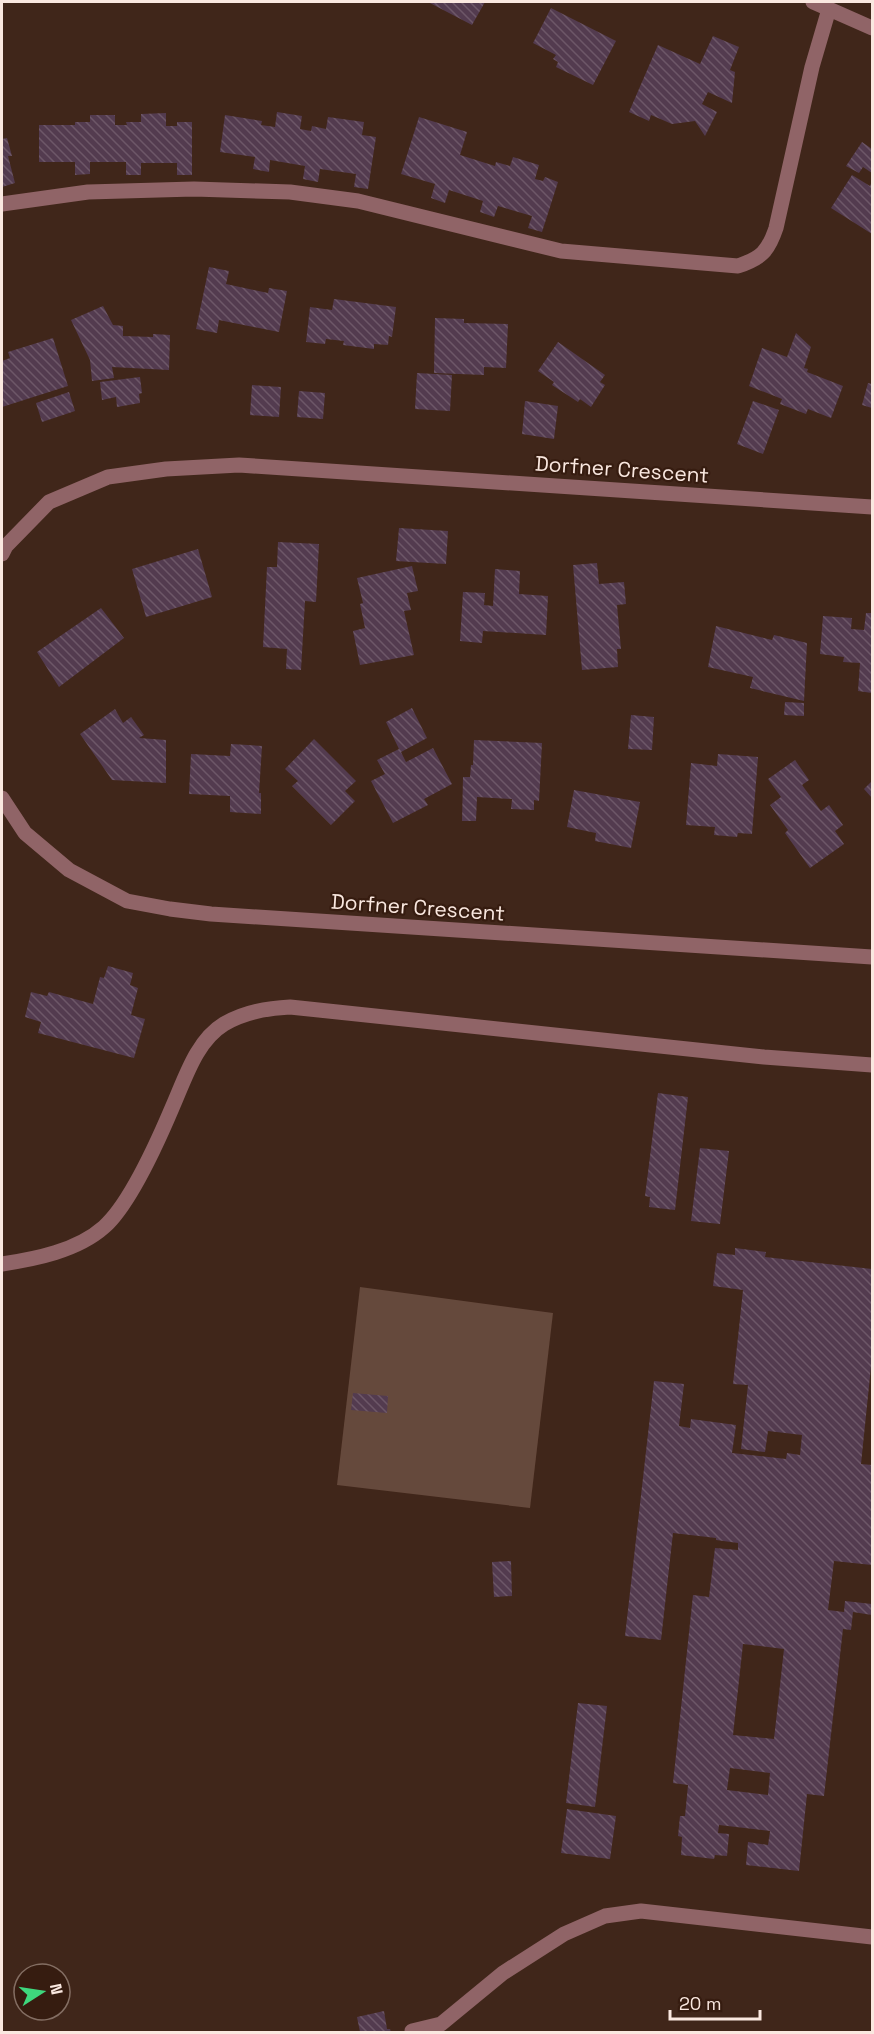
<svg xmlns="http://www.w3.org/2000/svg" width="874" height="2034" font-family="'Space Grotesk',sans-serif">
<style>
.garden{fill:#65493c}
.building{fill:url(#building-back-hatch);fill-rule:evenodd}
.lines{fill:none;stroke-linecap:round;stroke-linejoin:round}
.minor{stroke:#906467;stroke-width:15}
.labels{text-anchor:middle;dominant-baseline:central;stroke-width:4.5;stroke-linejoin:round;paint-order:stroke}
.street-label{font-size:21px;fill:#fae8e0;stroke:#361c10}
</style>
<defs>
<pattern id="building-back-hatch" width="6" height="6" patternUnits="userSpaceOnUse" patternTransform="scale(1.5)"><rect width="6" height="6" fill="#533b4f"/><path d="M-1 5l2 2M0 0l6 6M5-1l2 2" fill="none" stroke="#6d5768"/></pattern>
</defs>
<rect width="100%" height="100%" fill="#40261a"/>
<path class="garden" d="M360 1287 553 1313 530 1508 337 1485Z"/>
<path class="building" d="M428 2H485L472 25Z
M551 8 616 41 593 85 556 67 558 62 553 59 556 55 533 43Z
M713 36 739 47 730 70 735 72 732 103 708 92 702 104 717 112 705 136 695 121 672 124 651 115 649 121 629 112 658 45 700 64Z
M277 112 302 116 300 129 311 131 312 126 326 129 328 117 364 122 362 135 376 137 368 189 354 187 356 174 320 169 318 182 303 179 305 166 270 160 269 172 253 169 255 157 220 152 225 115 262 121 261 125 275 127Z
M166 113V126H177V122H192V175H177V163H141V175H126V162H90V174L75 175V162H39V125H75V122H90V115H115V125H127L126 122H141V114Z
M419 117 467 132 460 155 495 166 496 162 510 166 513 157 539 165 535 179 543 181 545 177 558 182 542 232 528 228 532 216 498 206 494 217 480 212 483 201 449 190 445 203 431 198 435 184 401 174Z
M7 138 12 156H8L15 183 2 187V139Z
M862 142 872 149V173L863 167 859 173 846 166Z
M852 175 870 186 872 181V234L831 208Z
M209 267 229 271 226 284 268 293 269 288 287 291 279 332 219 320 217 333 196 329Z
M334 299 396 307 392 337 389 336 388 345 374 344V349L343 345 344 341 326 339 325 344 306 342 310 307 332 310Z
M103 306 113 325 123 326V336L153 337V334L170 335 169 370 112 367 114 378 92 381 90 360 71 320Z
M435 318 464 319V323L508 324 506 368 484 367V375L434 373Z
M796 333 811 347 804 368 808 369 807 372 843 386 831 418 808 409 806 414 780 404 782 399 749 386 762 348 787 357Z
M53 338 68 386 2 407V361L10 358 8 352Z
M558 342 605 375 600 382 605 385 591 407 580 399 578 402 552 385 554 382 538 371Z
M417 373 452 375 450 411 415 409Z
M140 377 142 393 139 394 140 403 117 407 116 397 102 400 100 382Z
M868 383 872 384V408L862 405Z
M252 385 281 387 279 417 250 415Z
M299 391 325 393 323 419 297 417Z
M69 392 75 411 42 422 36 403Z
M525 401 558 406 554 439 522 434Z
M753 401 779 410 763 454 737 444Z
M399 528 448 531 446 564 396 561Z
M278 542 319 544 316 602 305 601 301 670 286 669 287 649 263 647 267 567H277Z
M198 549 212 597 146 617 132 569Z
M597 563 599 584 624 582 626 604 617 605 621 649H617L618 667 582 670 573 565Z
M412 566 418 591 407 593 411 610 404 611 414 655 360 665 353 631 365 628 360 604 363 603 357 578Z
M495 569 520 571 519 594 548 596 546 635 483 631 482 643 460 641 463 592 485 593 484 605 493 606Z
M101 608 124 638 59 687 37 652Z
M866 613H872V693L858 691 860 663 843 662 844 657 820 654 823 616 852 618 851 629 864 630Z
M716 626 772 640 774 635 807 643 804 701 750 688 753 677 708 667Z
M785 702 804 703V716L784 715Z
M412 708 427 738 401 752 406 762 433 748 452 784 424 799 428 805 393 823 371 781 385 774 377 760 399 749 386 722Z
M115 709 123 723 131 717 144 735 139 738 166 740V783L112 780 80 734Z
M631 715 654 717 652 750 628 749Z
M314 739 356 781 345 791 355 801 331 825 292 786 298 781 285 769Z
M474 740 542 743 539 801 534 800V810L511 809 512 799 477 797 476 821H462L463 777H470L471 765H473Z
M231 744 262 746 259 793H261V814L230 812V796L189 794 191 754 230 756Z
M718 754 758 757 752 834 738 833 737 837 714 835 715 827 686 825 691 763 717 766Z
M795 760 809 780 802 785 821 811 829 805 843 825 835 831 844 844 810 868 785 833 788 830 770 805 781 797 768 779Z
M872 781V798L864 789Z
M574 790 640 802 631 848 595 841 596 833 567 827Z
M108 966 133 973 130 985 138 988 131 1015 145 1019 134 1058 38 1033 41 1022 25 1017 31 992 47 996 49 992 93 1004 100 977 104 978Z
M658 1093 688 1097 675 1210 649 1207 650 1197 645 1196Z
M700 1148 729 1151 720 1224 691 1221Z
M735 1248 766 1252 765 1257 872 1269V1357L861 1464 872 1465V1565L834 1561 828 1610 844 1612 845 1601 872 1604V1615L853 1612 851 1630 843 1629 824 1796 807 1794 799 1871 746 1865 748 1842 768 1845 770 1831 719 1825 718 1833 729 1834 727 1856 715 1855 714 1859 681 1855 682 1837 678 1836 680 1816H685L688 1785 673 1783 693 1595 709 1597 715 1548 738 1550V1543L716 1540V1538L673 1533 661 1640 625 1636 654 1381 684 1384 679 1426 690 1428 691 1419 736 1425 732 1453 786 1459 787 1453 800 1455 802 1435 768 1431 765 1452 741 1449 748 1385 733 1384 743 1290 713 1286 717 1253 735 1255ZM743 1644 784 1649 774 1739 733 1735ZM730 1768 770 1773 768 1795 727 1790Z
M353 1393 388 1396 387 1413 351 1410Z
M511 1561 512 1596 494 1597 492 1562Z
M578 1703 607 1706 595 1807 566 1803Z
M567 1809 616 1816 610 1859 561 1853Z
M384 2011 387 2029H390L391 2032H360L357 2017Z"/>
<g class="lines">
<path class="minor" d="M813 2 872 28
M2 204 88 192 194 189 290 192 358 201 561 251 738 266C761 258 768 252 776 228L812 67 829 9
M2 554 6 546 49 502 108 477 166 469 239 465 872 507
M2 798 25 833 69 870 127 901 170 909 211 914 872 957
M2 1264C35 1259 77 1251 104 1227 130 1204 158 1141 172 1108 185 1079 196 1041 224 1024 244 1012 268 1008 290 1007L764 1057 872 1065
M412 2031 441 2024 503 1973 564 1934 605 1916 641 1911 872 1937"/>
</g>
<g class="labels">
<g class="street-label">
<text transform="translate(622 469) rotate(4)">Dorfner Crescent</text>
<text transform="translate(418 907) rotate(4)">Dorfner Crescent</text>
</g>
</g>
<rect width="874" height="2034" fill="none" stroke="#fae8e0" stroke-width="6"/>
<g transform="translate(42 1992) rotate(78)"><circle r="28" fill="#361c10" stroke="#846e63" stroke-width="1.5"/>
<path d="M0-4.5L10 22L0 15L-10 22Z" fill="#3ed77d"/>
<text y="-9" font-size="16" font-weight="bold" text-anchor="middle" fill="#fae8e0">N</text>
</g>
<path d="M670 2010v9h90v-9" fill="none" stroke="#fae8e0" stroke-width="3"/>
<text x="679" y="2010" font-size="18" fill="#fae8e0" stroke="#361c10" stroke-width="4.5" paint-order="stroke">20 m</text>
</svg>
